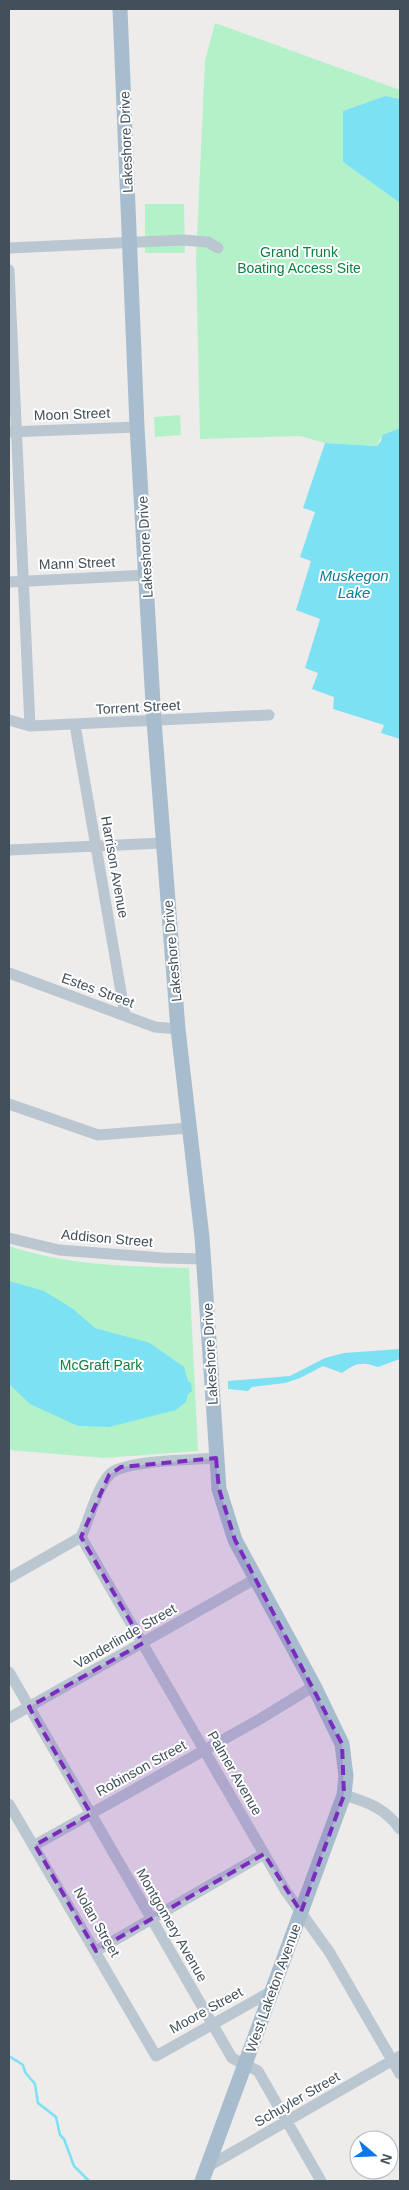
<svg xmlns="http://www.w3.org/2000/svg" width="409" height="2190" font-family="Arial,sans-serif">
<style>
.green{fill:#b3f2c8}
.water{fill:#7ce1f3}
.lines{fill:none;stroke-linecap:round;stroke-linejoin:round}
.stream{stroke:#7ce1f3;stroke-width:2.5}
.minor{stroke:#bac7d0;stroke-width:11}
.major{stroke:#a7bdce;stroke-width:15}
.marked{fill:#7b2cbf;fill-opacity:0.2;stroke:#7b2cbf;stroke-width:4;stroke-dasharray:10 6;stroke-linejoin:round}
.labels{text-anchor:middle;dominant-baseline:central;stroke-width:4;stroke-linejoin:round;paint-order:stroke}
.street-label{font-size:14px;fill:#42505a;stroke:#fff}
.park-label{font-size:14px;fill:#0e8041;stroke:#fff}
.water-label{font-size:15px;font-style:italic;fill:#038097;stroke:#fff}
</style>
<rect width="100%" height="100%" fill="#eeebeb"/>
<path class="green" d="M215 23 400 90V99L385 96 343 111V162L400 203V428L382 435 377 446 325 443 300 436 200 439 196 258 205 61Z
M145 204H184L185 253H145Z
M180 415 181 435 155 437 154 417Z
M9 1246C67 1266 128 1266 189 1268L198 1451 104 1458 9 1450Z"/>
<path class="water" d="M385 96 400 99V203L343 162V111Z
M400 428V739L381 733 384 725 333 709 334 697 312 689 318 673 305 668 320 619 296 610 311 561 300 557 315 512 303 508 325 443 377 446 381 441 382 435Z
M9 1281 44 1291 73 1309 95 1328 150 1343 184 1367 188 1381 191 1383 192 1391 188 1394 186 1402 176 1410 109 1427 78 1426 30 1404 9 1384Z
M400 1349V1359L378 1367C362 1361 355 1363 342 1373L323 1366 300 1378 285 1383 252 1387 248 1391 228 1389V1381L290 1376 325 1358 344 1353Z"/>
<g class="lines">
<path class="stream" d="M9 2056 23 2065 25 2072 35 2084 38 2103 56 2117 60 2135 64 2139 74 2166 89 2181"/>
<path class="minor" d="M9 248 183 240 208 242 218 248
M9 270 30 726
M9 432 137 427
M9 582 147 575
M9 720 30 726 269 715
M75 725 125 1015
M9 850 163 843
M9 973 155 1027 178 1029
M9 1104 98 1135 189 1128
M9 1238 59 1250 163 1258 204 1259
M216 1458C194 1460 124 1460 110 1474 97 1487 89 1520 81 1537L285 1890 330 1953 400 2074
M9 1578 81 1537
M9 1672 232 2058 258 2071 321 2181
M9 1718 255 1579
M344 1795C368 1802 386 1809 400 1829
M9 1804 156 2056 272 1991
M35 1845 260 1719 314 1686
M96 1951 264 1854
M207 2167 400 2056"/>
<path class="major" d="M120 9 137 427 154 721 178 1029 202 1237 219 1489 235 1540 314 1686 342 1744 346 1776 344 1795 202 2181"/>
</g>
<path class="marked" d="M216 1458 219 1489 235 1540 342 1744 344 1795 301 1912 264 1854 96 1951 35 1845 91 1814 29 1707 143 1643 81 1537 109 1475 121 1467Z"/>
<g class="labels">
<g class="street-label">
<text transform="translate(126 142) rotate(-92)">Lakeshore Drive</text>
<text transform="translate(72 414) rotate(-2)">Moon Street</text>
<text transform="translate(145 547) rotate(-93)">Lakeshore Drive</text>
<text transform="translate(77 563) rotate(-2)">Mann Street</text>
<text transform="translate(138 707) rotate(-3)">Torrent Street</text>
<text transform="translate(115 867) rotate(80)">Harrison Avenue</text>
<text transform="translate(172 951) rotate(-95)">Lakeshore Drive</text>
<text transform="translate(98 990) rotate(20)">Estes Street</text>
<text transform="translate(107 1238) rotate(5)">Addison Street</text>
<text transform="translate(210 1354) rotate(-93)">Lakeshore Drive</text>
<text transform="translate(125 1636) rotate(-30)">Vanderlinde Street</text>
<text transform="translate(141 1768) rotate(-29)">Robinson Street</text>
<text transform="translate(235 1773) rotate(60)">Palmer Avenue</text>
<text transform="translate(97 1922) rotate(60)">Nolan Street</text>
<text transform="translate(172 1925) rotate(60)">Montgomery Avenue</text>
<text transform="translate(273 1988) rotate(-70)">West Laketon Avenue</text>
<text transform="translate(206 2010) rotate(-29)">Moore Street</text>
<text transform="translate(297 2099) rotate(-30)">Schuyler Street</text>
</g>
<g class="park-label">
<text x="299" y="252">Grand Trunk<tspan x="299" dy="16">Boating Access Site</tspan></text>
<text x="101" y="1365">McGraft Park</text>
</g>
<g class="water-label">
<text x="354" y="575">Muskegon<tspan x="354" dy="17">Lake</tspan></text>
</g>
</g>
<rect width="409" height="2190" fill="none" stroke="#42505a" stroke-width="20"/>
<g transform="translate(374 2155) rotate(109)"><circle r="24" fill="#ffffff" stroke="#b3b9bd"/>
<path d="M0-4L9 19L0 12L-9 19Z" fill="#0878ea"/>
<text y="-8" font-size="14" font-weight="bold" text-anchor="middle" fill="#42505a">N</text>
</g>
</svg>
